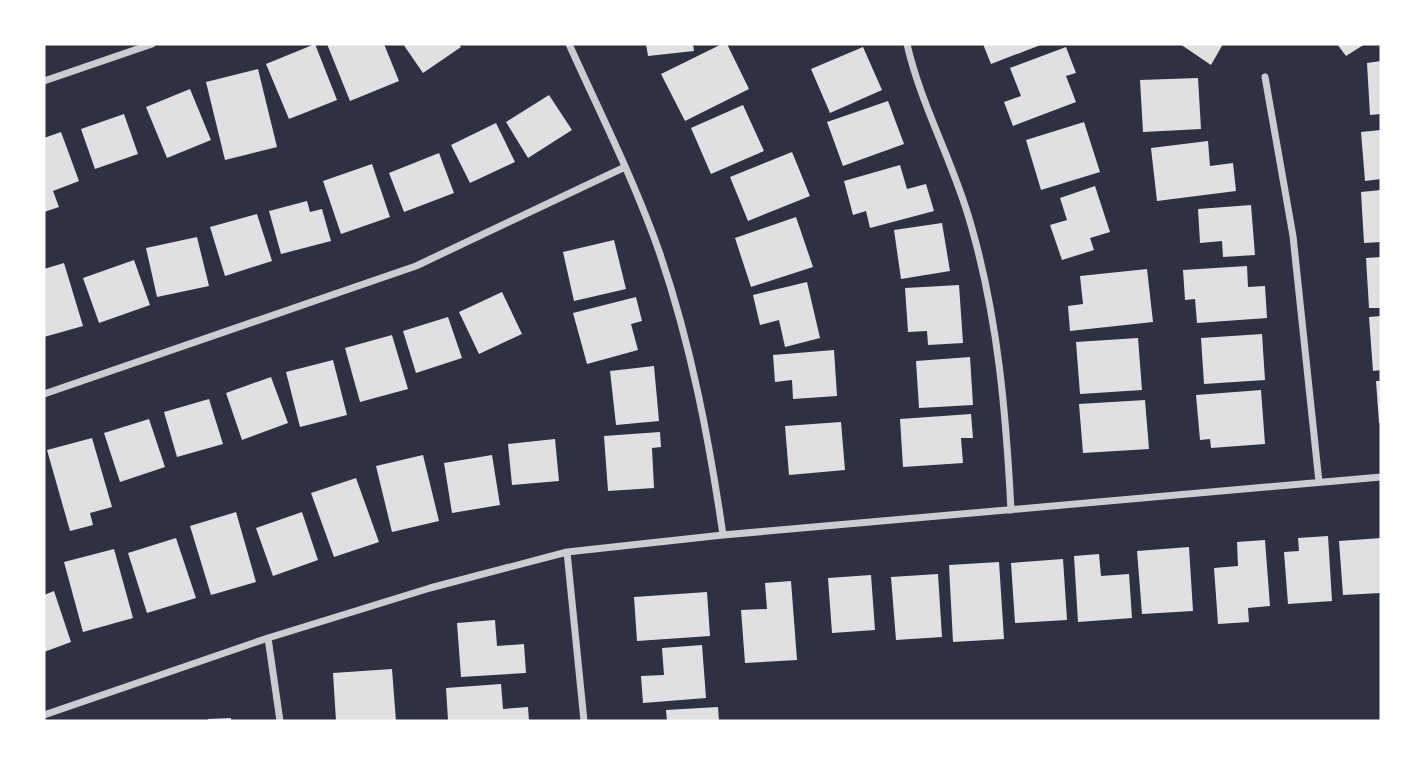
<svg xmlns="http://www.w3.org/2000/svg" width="1425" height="765" font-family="'Varela Round',sans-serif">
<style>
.building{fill:#e0e0e3}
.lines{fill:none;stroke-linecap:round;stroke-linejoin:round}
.minor{stroke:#caccd0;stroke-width:7}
</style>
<rect width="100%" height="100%" fill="#2d3142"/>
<path class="building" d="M315 44 337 100 289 119 266 64Z
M327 44H384L399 81 350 101Z
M403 44H459L461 47 423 73Z
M646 44H693L694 51 648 56Z
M722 44H727L749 89 685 121 661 74Z
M983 44H1043L991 64Z
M1180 44H1223L1211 65Z
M1337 44H1365L1346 56Z
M863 47 882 90 830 113 811 69Z
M1066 47 1076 73 1066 76 1076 102 1013 126 1004 102 1021 96 1010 68Z
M1381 61V114L1370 115 1367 63Z
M258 69 277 147 225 160 206 82Z
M1198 78 1201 129 1143 132 1140 80Z
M190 89 211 140 167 158 146 107Z
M549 95 572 130 528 158 506 122Z
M888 101 904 144 843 166 827 122Z
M743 105 764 151 711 174 691 128Z
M124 114 138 154 95 169 81 129Z
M1084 122 1100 172 1041 190 1026 140Z
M496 123 515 162 470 183 451 145Z
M1381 130V179L1365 181 1361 132Z
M61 132 79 181 53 191 59 207 44 212V138Z
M1208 141 1210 166 1233 163 1236 191 1157 201 1151 148Z
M792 152 810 196 748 221 730 177Z
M439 153 454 193 404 212 389 173Z
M372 164 390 217 341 234 323 181Z
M900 165 907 189 926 184 934 211 870 228 866 211 853 215 844 181Z
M1095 186 1110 232 1090 238 1094 250 1062 260 1050 225 1067 220 1060 198Z
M1381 190V242L1364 243 1361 192Z
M307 201 310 212 322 209 331 241 281 254 269 211Z
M1251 205 1255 255 1223 257 1222 241 1200 243 1198 209Z
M257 214 272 261 225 276 210 227Z
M796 217 813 267 751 287 735 238Z
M942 223 950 271 901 279 894 230Z
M197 237 209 286 157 297 146 248Z
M614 240 626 289 574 301 563 252Z
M1381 257V308H1369L1366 258Z
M134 260 150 305 99 323 83 278Z
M64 263 83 326 44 337V269Z
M1247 266 1248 287 1265 286 1267 318 1197 323 1195 299 1185 300 1183 270Z
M1147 269 1153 322 1070 331 1068 306 1083 304 1080 276Z
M807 282 820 338 785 347 779 320 760 325 753 295Z
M959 285 963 343 928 345 927 331 908 332 905 288Z
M502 292 522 334 479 354 459 312Z
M636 297 642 321 631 324 638 350 587 364 573 313Z
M1381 316V370L1373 371 1369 317Z
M448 317 462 358 416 373 403 331Z
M1262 334 1265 380 1204 384 1201 338Z
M392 335 408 389 360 402 345 348Z
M1138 338 1142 390 1080 394 1076 342Z
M834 350 837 396 793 399 792 380 775 382 773 355Z
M970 357 973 405 919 408 916 361Z
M333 360 347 415 300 427 286 372Z
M654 366 659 421 616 425 610 371Z
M271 377 288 423 242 440 226 393Z
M1376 381H1381V423H1379Z
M1261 390 1265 444 1211 448 1210 439 1200 440 1196 395Z
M209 399 223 444 177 457 164 412Z
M1145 400 1149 449 1083 453 1079 404Z
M971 414 973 438H961L963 463 903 467 900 419Z
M149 419 165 467 120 482 104 433Z
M841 422 845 470 789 475 785 426Z
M660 432 661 447 652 448 654 488 608 491 604 436Z
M92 438 112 507 90 513 93 525 70 531 47 450Z
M555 439 559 481 512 485 508 444Z
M423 455 439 521 392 532 376 466Z
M492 455 500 505 452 513 444 463Z
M356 478 379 542 334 557 311 493Z
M236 512 256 582 211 595 190 526Z
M302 512 318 560 273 576 256 528Z
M1328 536 1332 601 1288 604 1284 552 1299 551 1298 538Z
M176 538 196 598 147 613 128 553Z
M1381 538V593L1343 595 1339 541Z
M1265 540 1270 606 1248 608 1249 622 1218 624 1214 568 1238 566 1237 542Z
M1189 547 1193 611 1142 614 1137 551Z
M114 549 133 618 83 632 64 562Z
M1099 554 1101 576 1129 574 1132 618 1078 622 1074 556Z
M1063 559 1067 620 1015 623 1011 563Z
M999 562 1004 639 953 642 949 565Z
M938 574 942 637 896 640 891 577Z
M871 575 875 630 832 633 828 578Z
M791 581 797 660 745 663 741 610 767 609 765 583Z
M54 591 71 642 44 652V595Z
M707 592 710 636 637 641 634 597Z
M495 620 497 646 524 644 526 673 461 677 457 623Z
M702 645 706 698 643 703 641 676 664 675 662 648Z
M392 669 396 721H336L333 673Z
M501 684 503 709 528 707 529 721 448 720 446 688Z
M718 707 719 721H667L666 710Z
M231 718V721H208V719Z"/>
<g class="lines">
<path class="minor" d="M569 44C600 113 635 182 660 254 691 345 709 439 723 535
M907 44C921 106 954 163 971 225 998 319 1006 413 1011 510
M1265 77 1293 236 1319 482
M44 81 152 44
M44 394 416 266 625 167
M567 552 584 721
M268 638 280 721
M44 715 268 638 430 588 567 552 723 535 1381 477"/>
</g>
<rect width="1425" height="765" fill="none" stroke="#ffffff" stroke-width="91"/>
</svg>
